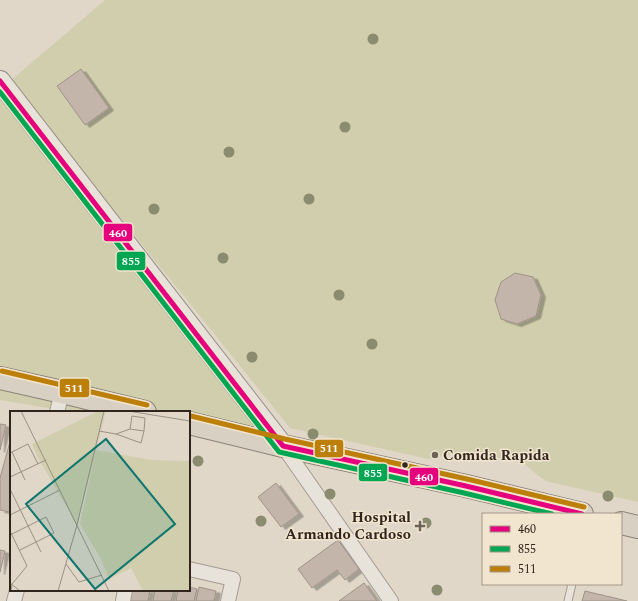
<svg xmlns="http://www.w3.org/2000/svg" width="638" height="601" font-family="Spectral,serif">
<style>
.green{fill:#d1cead}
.building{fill:#c3b5aa;stroke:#9f9389;filter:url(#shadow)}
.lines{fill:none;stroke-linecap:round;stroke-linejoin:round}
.service-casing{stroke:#a59c93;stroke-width:9}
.minor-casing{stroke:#a59c93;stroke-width:16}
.secondary-casing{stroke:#948c83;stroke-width:22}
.trunk-casing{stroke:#8a8279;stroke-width:24}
.service{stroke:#e8e3da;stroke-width:7}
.minor{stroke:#e8e3da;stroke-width:14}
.secondary{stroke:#e8e3da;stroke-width:20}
.trunk{stroke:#d9d0c4;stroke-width:22}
.bus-1-casing{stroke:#f1e5cf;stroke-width:8}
.bus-2-casing{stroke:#f1e5cf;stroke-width:8}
.bus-3-casing{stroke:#f1e5cf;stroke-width:8}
.bus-1{stroke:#e5007d;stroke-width:5}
.bus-2{stroke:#00a651;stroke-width:5}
.bus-3{stroke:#bc7f09;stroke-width:5}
.tree{fill:#8b8b6f}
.poi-dot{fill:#6e6359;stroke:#f1e5cf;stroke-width:1.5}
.bus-dot{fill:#31251d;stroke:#f1e5cf;stroke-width:1.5}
.labels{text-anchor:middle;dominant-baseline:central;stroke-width:3;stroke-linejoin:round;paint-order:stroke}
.poi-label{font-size:15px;font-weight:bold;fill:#31251d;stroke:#f1e5cf;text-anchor:start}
.inset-road{fill:none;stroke:#9a9084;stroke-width:1}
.view{fill:#0f766e;fill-opacity:0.15;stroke:#0f766e;stroke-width:2}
.inset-edge{fill:none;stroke:#31251d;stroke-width:2}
.line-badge{stroke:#f1e5cf;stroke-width:1.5}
.badge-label{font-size:11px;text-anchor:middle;font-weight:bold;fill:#fff}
</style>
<defs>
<filter id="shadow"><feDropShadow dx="4.5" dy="2.5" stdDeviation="0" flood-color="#0004"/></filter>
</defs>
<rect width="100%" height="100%" fill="#e0d7c9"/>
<path class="green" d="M105 0H638V502L545 481 523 463 465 451 428 459 290 428 191 305 19 93 283 446 189 431V412H71L0 400V69L9 82Z"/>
<path class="building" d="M81 69 109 108 85 125 57 86Z
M515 273 533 277 541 295 536 316 517 324 501 319 495 300 501 282Z
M0 424 6 425 0 450Z
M11 438V508L10 512 0 510V478Z
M276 483 299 514 281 527 258 497Z
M338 540 359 569 345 580 337 570 312 588 298 569Z
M0 550 5 551 0 572Z
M364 583 377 601H339Z
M189 587 197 589 194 601H176L178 590H189Z
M199 587 216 591 214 601H196Z
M132 590H150L148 601H129Z
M155 590H174L171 601H153Z
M585 591 627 601H582Z"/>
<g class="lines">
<defs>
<path id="service" d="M568 601 572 584"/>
<path id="minor" d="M57 412 62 392
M283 446 391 601
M189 569 233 579 228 601
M14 601 17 590
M123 601 125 590"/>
<path id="secondary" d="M0 81 283 446"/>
<path id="trunk" d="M0 378 62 392 145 412
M189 423 283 446 466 486 582 514
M621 523 638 527"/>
</defs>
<use href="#service" class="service-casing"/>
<use href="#minor" class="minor-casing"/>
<use href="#secondary" class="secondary-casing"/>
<use href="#trunk" class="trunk-casing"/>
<use href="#service" class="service"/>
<use href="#minor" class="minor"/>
<use href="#secondary" class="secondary"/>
<use href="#trunk" class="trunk"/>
<defs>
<path id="bus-1" d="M0 81 283 446 466 486 582 514"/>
<path id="bus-2" d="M0 92 279 452 464 493 552 514"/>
<path id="bus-3" d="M2 371 147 405
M191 416 285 439 467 479 584 507"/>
</defs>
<use href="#bus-1" class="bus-1-casing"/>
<use href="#bus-2" class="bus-2-casing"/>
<use href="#bus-3" class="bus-3-casing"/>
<use href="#bus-1" class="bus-1"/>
<use href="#bus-2" class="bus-2"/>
<use href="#bus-3" class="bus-3"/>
</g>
<g class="tree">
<circle cx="373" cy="39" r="5.5"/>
<circle cx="345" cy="127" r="5.5"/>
<circle cx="229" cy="152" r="5.5"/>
<circle cx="309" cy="199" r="5.5"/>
<circle cx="154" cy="209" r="5.5"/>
<circle cx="223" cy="258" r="5.5"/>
<circle cx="339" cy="295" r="5.5"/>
<circle cx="372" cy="344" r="5.5"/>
<circle cx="252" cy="357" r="5.5"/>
<circle cx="313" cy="434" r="5.5"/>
<circle cx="198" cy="461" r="5.5"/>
<circle cx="330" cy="494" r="5.5"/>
<circle cx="608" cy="496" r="5.5"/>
<circle cx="261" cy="521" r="5.5"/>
<circle cx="426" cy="523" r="5.5"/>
<circle cx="437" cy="590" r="5.5"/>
</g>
<g class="poi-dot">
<circle cx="435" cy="455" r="4"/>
<path d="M418 520h4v4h4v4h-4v4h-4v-4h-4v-4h4z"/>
</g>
<circle class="bus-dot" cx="405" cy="465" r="3.5"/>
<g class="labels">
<g class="poi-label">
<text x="443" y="455">Comida Rapida</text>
<text x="411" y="517" text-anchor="end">Hospital<tspan x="411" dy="17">Armando Cardoso</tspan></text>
</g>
</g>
<g transform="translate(10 411)">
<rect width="180" height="180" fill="#e0d7c9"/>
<path d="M88 0H96L86 39 142 49 180 50V180H133L121 157 99 168 91 148 70 113 83 53 67 114 27 45 22 33Z" fill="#d1cead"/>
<path class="inset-road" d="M11 0 99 180M118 0 180 10M89 20 106 23 120 18 134 20 135 7 122 5 120 18M106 23 131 32 134 20M2 41 15 69M0 42 18 33 28 53M0 66 36 49M0 78 31 141M0 104 50 79M67 114 94 0M0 120 17 155 2 173 1 180M0 124 36 106 44 122 10 139M56 153 69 171 92 164M0 172 10 180M48 180 67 114"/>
<path class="view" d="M96 28 165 113 85 178 16 93Z"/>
<rect width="180" height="180" class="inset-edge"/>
</g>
<g class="line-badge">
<rect x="103" y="223" width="30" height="19" rx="4" fill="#e5007d"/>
<rect x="116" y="251" width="30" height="20" rx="4" fill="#00a651"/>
<rect x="59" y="378" width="31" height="20" rx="4" fill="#bc7f09"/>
<rect x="314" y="439" width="30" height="19" rx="4" fill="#bc7f09"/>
<rect x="358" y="463" width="30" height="19" rx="4" fill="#00a651"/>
<rect x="409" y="467" width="30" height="19" rx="4" fill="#e5007d"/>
</g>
<g class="badge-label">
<text x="118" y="237">460</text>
<text x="131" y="265">855</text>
<text x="74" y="392">511</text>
<text x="329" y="452">511</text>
<text x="373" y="477">855</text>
<text x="424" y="481">460</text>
</g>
<rect x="482" y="513" width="140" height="72" fill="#f1e5cf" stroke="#a49888"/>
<rect x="490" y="526" width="20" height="6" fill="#e5007d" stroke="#a49888"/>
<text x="518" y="533" font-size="12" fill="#31251d">460</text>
<rect x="490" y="546" width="20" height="6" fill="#00a651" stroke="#a49888"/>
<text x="518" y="553" font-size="12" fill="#31251d">855</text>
<rect x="490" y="566" width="20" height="6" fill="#bc7f09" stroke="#a49888"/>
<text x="518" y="573" font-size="12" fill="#31251d">511</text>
</svg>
